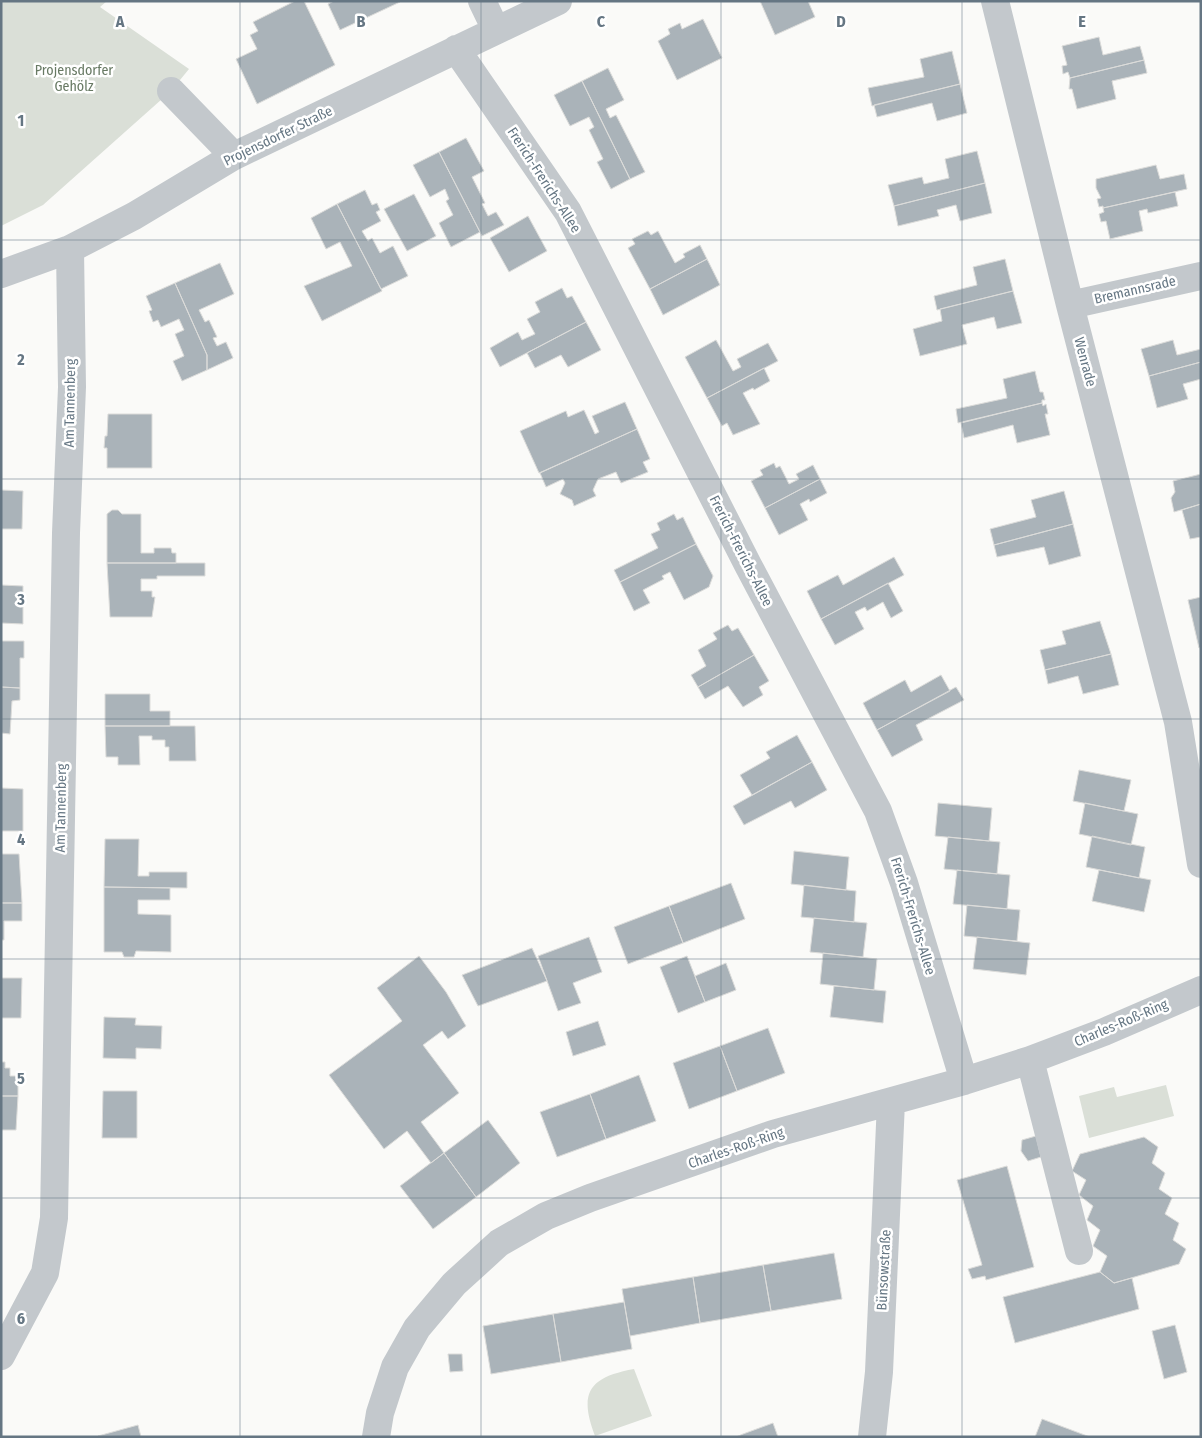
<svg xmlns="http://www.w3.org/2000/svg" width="1202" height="1438" font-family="'Fira Sans Condensed',sans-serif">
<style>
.green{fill:#dadfd7}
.building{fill:#aab3b9;stroke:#dcdcda}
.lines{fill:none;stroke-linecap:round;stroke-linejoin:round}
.minor{stroke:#c3c8cc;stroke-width:28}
.grid{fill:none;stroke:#657683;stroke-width:1;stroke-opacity:0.55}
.labels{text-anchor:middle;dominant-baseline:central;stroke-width:5;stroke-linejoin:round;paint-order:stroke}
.park-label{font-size:14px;fill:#687a64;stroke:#fff}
.street-label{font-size:14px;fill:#657683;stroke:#fff}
.grid-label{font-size:16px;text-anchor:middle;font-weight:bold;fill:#657683;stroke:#fff;stroke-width:5;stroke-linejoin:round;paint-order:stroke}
</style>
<rect width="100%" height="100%" fill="#fafaf8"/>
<path class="green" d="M1 1H107L100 7 189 69 171 91 43 205 1 226Z
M1166 1085 1174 1116 1089 1138 1079 1096 1114 1087 1117 1097Z
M634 1369 652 1416 595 1436C578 1392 590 1377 634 1369Z"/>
<path class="building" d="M295 1H304L335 65 257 104 236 59 257 49 250 35 258 31 253 22Z
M334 1H399L400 2 340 30 328 4Z
M760 1H808L815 17 775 35Z
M703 19 722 58 677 80 658 41 670 34 668 29 680 23 682 29Z
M1099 37 1103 55 1140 46 1144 60 1070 78 1068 72 1063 74 1062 66 1067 65 1062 46Z
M952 51 960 84 872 106 868 88 924 77 920 59Z
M1144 60 1147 73 1112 81 1116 99 1077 109 1072 89H1069L1070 78Z
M608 68 624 100 606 109 610 118 616 115 645 172 630 179 582 81Z
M582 81 630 179 611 189 597 162 603 159 589 130 594 127 589 117 570 126 554 95Z
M960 84 967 113 937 121 932 103 877 117 874 105Z
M466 138 484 171 472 177 485 203 482 204 488 216 496 212 504 225 482 236 439 152Z
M977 151 985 183 894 206 888 185 922 177 924 184 949 178 945 159Z
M439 152 480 232 451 247 439 223 453 215 446 201 449 199 445 189 430 197 413 165Z
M1156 165 1160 179 1184 174 1187 189 1103 208V206L1099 207 1097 199 1101 198 1096 188V179Z
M985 183 992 213 960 221 956 205 937 210 939 216 898 226 894 206Z
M365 190 372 205 377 203 380 210 376 212 381 221 362 231 368 241 372 238 380 253 393 246 408 276 381 289 337 204Z
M1175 192 1178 206 1148 213 1147 209 1139 211 1143 231 1110 239 1106 221 1101 222 1099 214 1104 212 1103 208Z
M414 194 436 236 407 251 384 209Z
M337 204 382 291 322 321 304 286 352 266 340 242 326 249 311 218Z
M528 216 547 251 509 272 490 238Z
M648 231 651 235 658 231 675 263 685 257 683 254 700 245 707 259 650 289 628 248 635 244 632 239Z
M707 259 720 285 663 315 650 289Z
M1005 259 1013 291 937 310 934 296 977 285 973 267Z
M220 263 234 294 199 310 205 322 209 320 217 337 213 338 217 346 226 342 233 358 207 370V355L175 283Z
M175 283 207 355V370L182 381 173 361 184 356 175 334 184 330 179 319 161 327 158 320 153 322 149 311 152 310 146 296Z
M562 288 567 298 572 296 586 322 500 367 490 348 518 332 522 340 535 334 527 319 540 312 535 302Z
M1013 291 1022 323 997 329 994 317 962 325 967 344 920 356 913 329 942 321 940 309Z
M586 322 601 350 568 367 561 355 535 368 527 353Z
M716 340 733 371 741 367 737 359 768 343 778 361 707 398 685 357Z
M1173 340 1177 355 1201 349V362L1149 376 1141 349Z
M1201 362V379L1183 384 1188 399 1157 408 1149 376Z
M764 368 770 381 754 390 753 388 743 393 760 424 733 435 727 423 722 426 707 398Z
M1035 371 1040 392H1043L1045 400H1042V403L958 423 956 409 1007 398 1003 379Z
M625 402 637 429 539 473 520 431 566 411 568 417 584 410 595 434 599 432 592 416Z
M1042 403 1043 406 1046 404 1048 414H1045L1050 435 1017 443 1013 425 964 438 961 423Z
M108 414H152V468H107V448H104L105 436H107Z
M637 429 650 459 643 462 648 472 621 483 616 472 598 479 593 490 596 496 574 506 572 500 560 494 565 483 563 479 546 487 540 473Z
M774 463 776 468 780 466 789 484 799 479 796 474 813 465 820 479 765 508 751 481 763 475 760 470Z
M1201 474V504L1174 512 1171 498 1175 492 1173 481Z
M820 479 827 493 810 502 809 499 800 504 808 520 779 535 765 508Z
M1 490 23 491 22 529H1Z
M1064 491 1073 524 994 545 990 529 1036 517 1031 500Z
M1201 504V537L1190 539 1182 510Z
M112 510H118L122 514H141V553H154V548H171L172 553H176V563H107V514Z
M674 514 677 520 683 517 696 544 620 582 614 570 658 548 651 534 660 530 657 523Z
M1073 524 1081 556 1049 565 1044 547 997 557 994 545Z
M696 544 713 576 709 587 684 600 670 572 662 576 664 579 643 590 650 603 634 611 620 582Z
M894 557 904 575 821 619 807 591 838 575 843 585Z
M107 563H205V576H157V579H141V591H152V597H155L152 617H110Z
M888 583 903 611 891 618 883 602 867 611 865 607 855 612 864 629 835 645 821 619Z
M1 585 23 586V624L1 623Z
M1201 597V647L1199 648 1188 600Z
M1100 621 1111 654 1045 670 1040 650 1066 644 1062 631Z
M728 625 732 631 738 628 754 655 698 687 691 675 706 666 698 650 717 639 713 633Z
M1 641H24V658H20V688L1 687Z
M1111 654 1119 685 1083 694 1078 676 1048 684 1045 670Z
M754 655 769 681 759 687 763 695 743 707 728 686 705 699 698 687Z
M941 675 950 691 877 730 863 703 905 680 911 692Z
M1 687 20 688V700L12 701 10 734 1 733Z
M956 687 964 700 916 725 923 740 892 757 877 730Z
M105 694H150V711H170V726H105Z
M105 726H195L196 761H169V747H165V740H152V736H139L140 765H118V757H106Z
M797 735 812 762 752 795 740 775 770 758 766 752Z
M812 762 827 790 795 808 791 801 744 825 733 806Z
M1079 770 1131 780 1124 811 1073 801Z
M1 788 23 789V831H1Z
M938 803 992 808 989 841 935 836Z
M1085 803 1138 814 1131 845 1079 834Z
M1092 836 1145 847 1139 878 1086 867Z
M948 837 1000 842 997 874 944 869Z
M105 839H139L138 876H149V872H187V888L104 887Z
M794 851 849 857 846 890 791 884Z
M1 854H19L22 903H1Z
M957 870 1010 875 1007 909 953 904Z
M1099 870 1151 880 1144 912 1092 901Z
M731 883 745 919 683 943 669 906Z
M804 885 856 891 854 922 801 917Z
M104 887 170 888V900H138V914L171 915V952L136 951 134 957H124L122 952H104Z
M1 903H22V921H4V940H1Z
M967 905 1020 910 1017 941 964 936Z
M669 906 683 943 628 964 614 927Z
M814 918 867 923 863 957 810 952Z
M589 937 602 972 573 983 581 1003 558 1011 538 956Z
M977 937 1030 943 1026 975 973 969Z
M532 948 547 981 478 1006 462 975Z
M823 953 877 959 874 990 820 984Z
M419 956 446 992 466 1026 448 1039 442 1031 423 1045 459 1093 421 1122 444 1153 431 1163 407 1131 384 1149 329 1075 402 1021 377 988Z
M687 956 705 1002 678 1013 660 967Z
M726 963 736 990 705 1002 695 976Z
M1 978H22L21 1018H1Z
M834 986 886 991 883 1023 830 1017Z
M104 1017 136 1018 135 1025 162 1026 161 1049 136 1048V1059L103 1058Z
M598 1021 606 1045 573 1056 566 1032Z
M768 1028 785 1073 737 1091 720 1046Z
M720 1046 737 1091 689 1109 673 1063Z
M1 1062H5V1068H10V1076H18V1096H1Z
M639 1075 656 1121 606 1139 590 1094Z
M103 1091H137V1138H102Z
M590 1094 606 1139 557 1157 540 1112Z
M1 1096H18L16 1130H1Z
M488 1120 520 1163 476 1197 444 1153Z
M1036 1136 1041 1157 1028 1161 1021 1151 1022 1140Z
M1144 1137 1158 1147 1152 1163 1165 1173 1159 1189 1172 1198 1165 1214 1179 1223 1173 1240 1186 1249 1179 1264 1114 1283 1100 1272 1107 1256 1093 1246 1100 1230 1087 1220 1093 1206 1079 1195 1086 1180 1072 1171 1080 1154Z
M444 1153 476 1197 433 1229 400 1186Z
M1007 1166 1034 1267 986 1280 985 1276 972 1279 968 1269 982 1265 957 1180Z
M834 1253 842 1299 771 1311 763 1265Z
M763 1265 771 1311 700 1323 693 1277Z
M1100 1272 1114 1283 1132 1278 1139 1309 1015 1343 1003 1297Z
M693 1277 700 1323 630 1336 622 1289Z
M624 1302 632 1349 561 1362 553 1314Z
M553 1314 561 1362 491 1374 483 1326Z
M1175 1325 1187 1372 1164 1379 1152 1331Z
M448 1354H462L463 1371 450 1372Z
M1042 1419 1090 1437H1035Z
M773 1423 778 1437H736L743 1434Z
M138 1425 141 1437 98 1436Z"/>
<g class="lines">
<path class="minor" d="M482 1 496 30
M995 1 1070 305 1178 722 1201 864
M456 49 568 212 748 565 878 811 904 883 964 1081
M171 91 234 156
M1 274 70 249 134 216 234 156 558 1
M1070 305 1201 276
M1030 1060 1079 1251
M1 1356 45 1273 54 1218 66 533 72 387 70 249
M376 1437 380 1413 395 1367 417 1328 454 1284 499 1243 546 1216 590 1198 773 1134 964 1081 1030 1060 1104 1032 1201 990
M872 1437 879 1372 891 1102"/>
</g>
<path class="grid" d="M240 1V1437M481 1V1437M721 1V1437M962 1V1437M1 240H1201M1 479H1201M1 719H1201M1 959H1201M1 1198H1201"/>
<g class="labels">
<g class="park-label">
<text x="74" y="70">Projensdorfer<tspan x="74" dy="16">Gehölz</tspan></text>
</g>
<g class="street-label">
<text transform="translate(278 136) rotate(-26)">Projensdorfer Straße</text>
<text transform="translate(544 180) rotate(57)">Frerich-Frerichs-Allee</text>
<text transform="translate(1135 290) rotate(-13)">Bremannsrade</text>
<text transform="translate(1085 362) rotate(75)">Wenrade</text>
<text transform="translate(70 403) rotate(-89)">Am Tannenberg</text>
<text transform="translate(741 551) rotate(63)">Frerich-Frerichs-Allee</text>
<text transform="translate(61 808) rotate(-89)">Am Tannenberg</text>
<text transform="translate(913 916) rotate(73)">Frerich-Frerichs-Allee</text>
<text transform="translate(1121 1023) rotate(-23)">Charles-Roß-Ring</text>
<text transform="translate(736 1148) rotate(-19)">Charles-Roß-Ring</text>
<text transform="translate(884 1270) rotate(-87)">Bünsowstraße</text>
</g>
</g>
<g class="grid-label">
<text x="120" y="27">A</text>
<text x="361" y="27">B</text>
<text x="601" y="27">C</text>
<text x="841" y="27">D</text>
<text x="1082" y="27">E</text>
<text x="21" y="126">1</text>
<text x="21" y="365">2</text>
<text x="21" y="605">3</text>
<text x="21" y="845">4</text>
<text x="21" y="1084">5</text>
<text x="21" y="1324">6</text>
</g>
<rect width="1202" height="1438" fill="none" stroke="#657683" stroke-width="5"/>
</svg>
